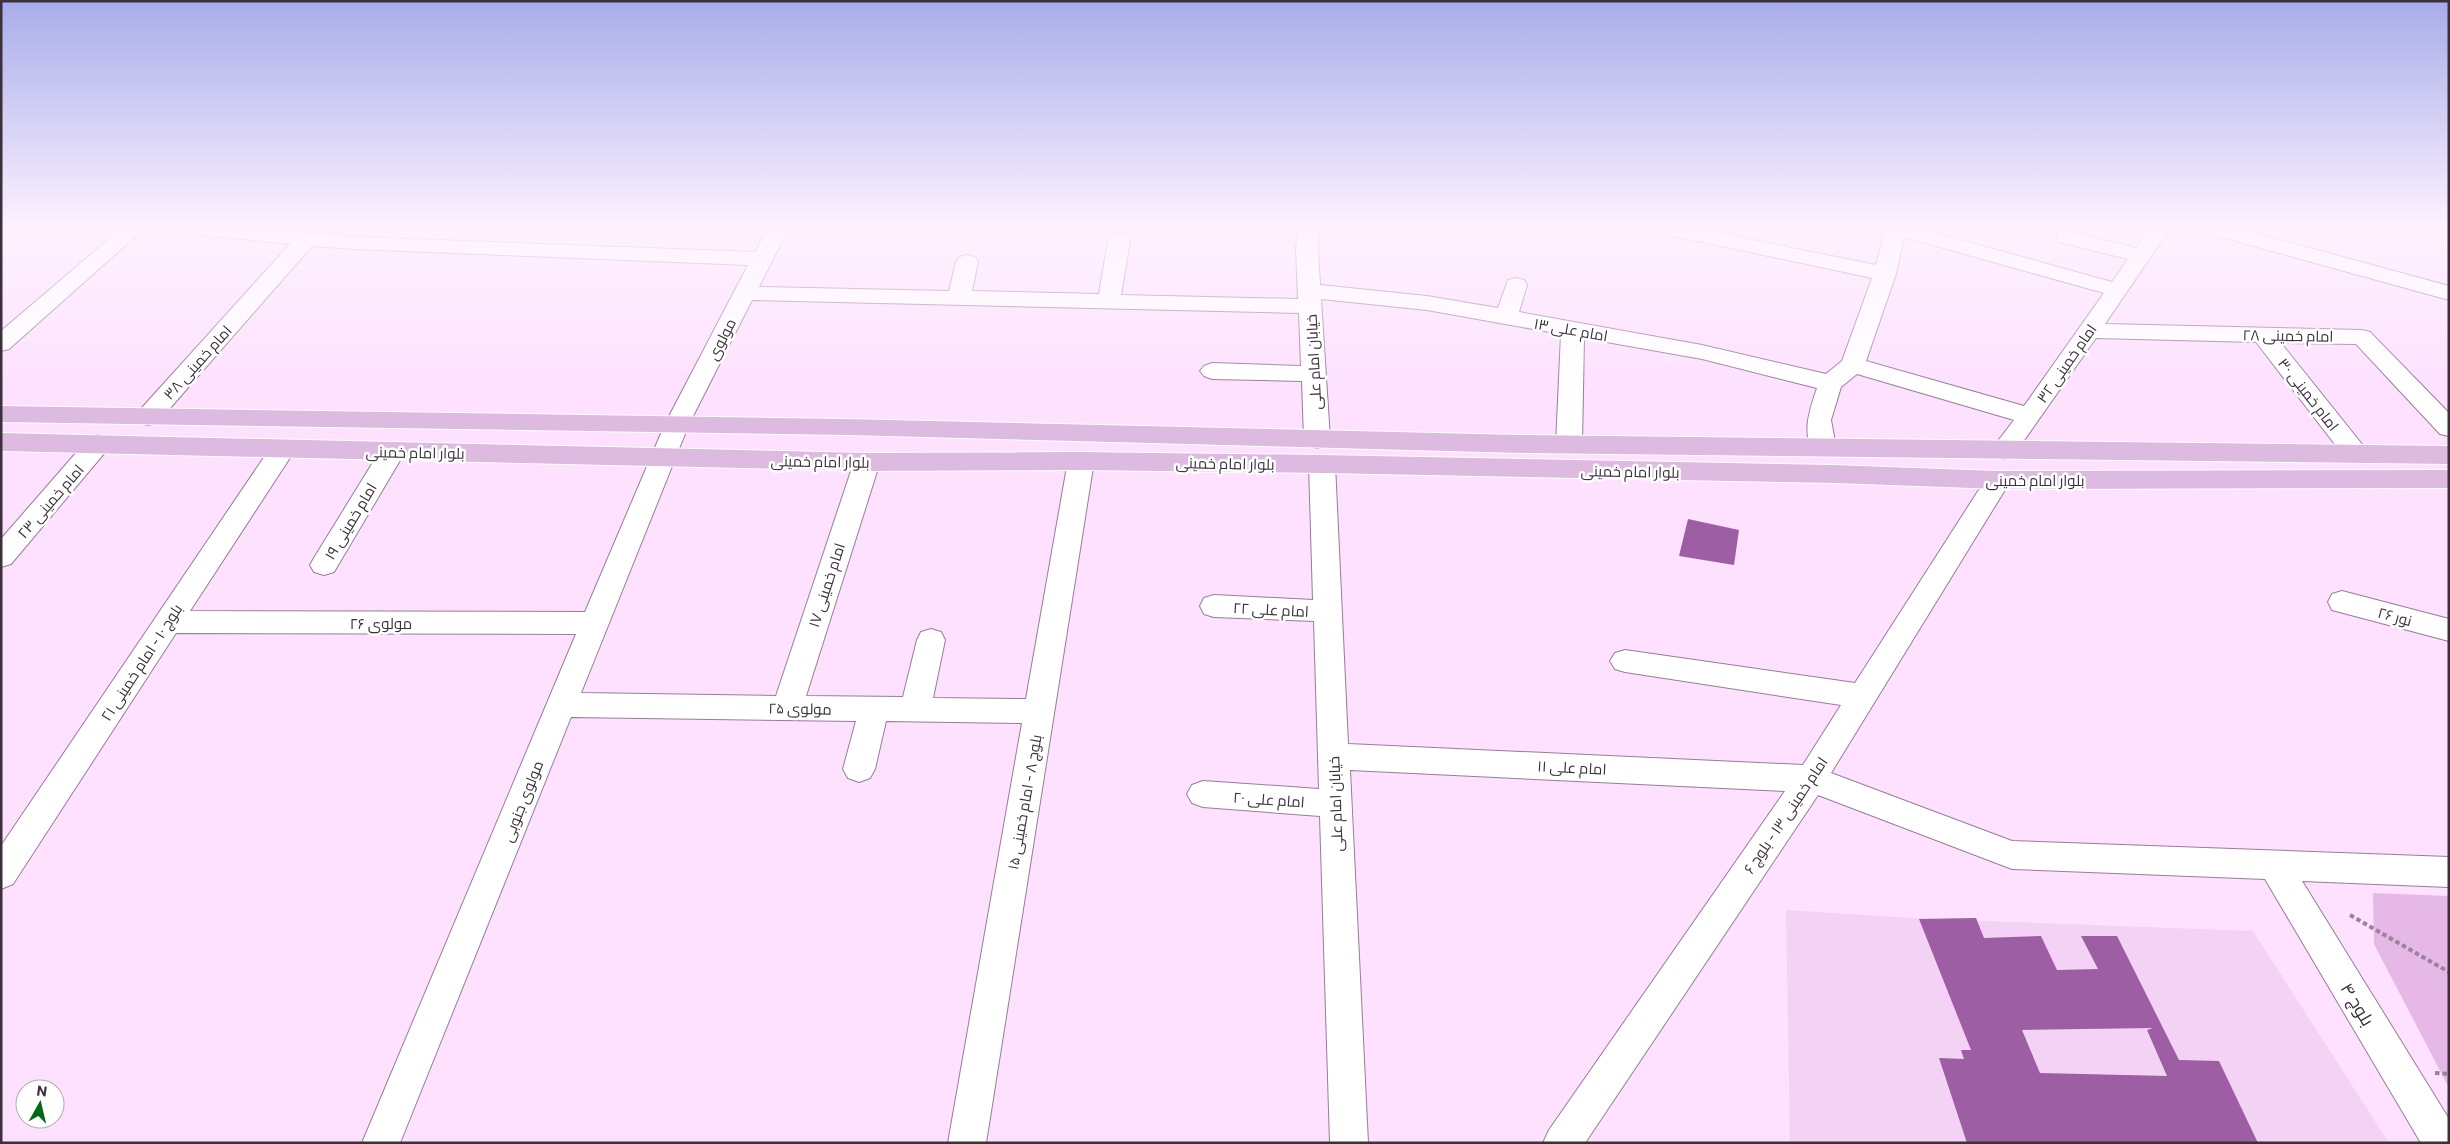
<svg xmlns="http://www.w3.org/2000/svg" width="2450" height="1144" font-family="Commissioner,Cairo,sans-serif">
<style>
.built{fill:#f4d2f6}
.green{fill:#e5b8e8}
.building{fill:#9e5ea3;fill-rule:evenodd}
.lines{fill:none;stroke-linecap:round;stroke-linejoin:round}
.minor-casing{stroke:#977d98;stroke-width:2}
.major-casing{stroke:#fff;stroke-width:2}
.path{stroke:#988599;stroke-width:4;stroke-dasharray:4.5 3;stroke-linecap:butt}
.minor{fill:#fff;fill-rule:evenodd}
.major{fill:#ddbadf;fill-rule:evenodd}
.labels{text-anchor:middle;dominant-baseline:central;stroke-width:5;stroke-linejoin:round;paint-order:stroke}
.street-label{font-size:15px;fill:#3b303b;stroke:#fff}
.near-street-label{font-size:18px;fill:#3b303b;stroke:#fff}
</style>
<rect width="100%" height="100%" fill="#fde1ff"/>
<path class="built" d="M1786 910 1930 919 2253 931 2389 1143H1790Z"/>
<path class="green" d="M2373 893 2449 896V1088L2374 944Z"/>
<path class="building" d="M1688 519 1739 530 1734 565 1679 556Z
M1976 918 1984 938 2041 936 2057 970 2098 969 2081 936H2117L2179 1060 2219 1061 2258 1143H1967L1939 1058 1964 1059 1961 1050H1971L1919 919ZM2153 1028 2147 1030 2167 1076 2040 1073 2022 1030Z"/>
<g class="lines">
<defs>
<path id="minor" d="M123 227H146L9 349 1 351V331Z
M171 227H245L353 237 755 252 769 227H789L759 287 949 291 956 262 959 257 967 255 975 257 978 262 972 291 1099 294 1108 241 1111 236 1119 235 1127 236 1130 241 1121 295 1298 299 1296 248 1299 227H1320L1318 248 1320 285 1427 296 1498 308 1508 280 1516 278 1524 280 1527 285 1519 312 1702 345 1826 374 1842 361 1872 278 1660 233 1652 232 1650 227H1688L1876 265 1886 227H1914L2112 282 2128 259 2059 242 2056 237 2059 232 2067 231 2136 248 2151 227H2171L2105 324 2362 330 2370 332 2449 413V436L2440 434 2356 344 2281 343 2365 448 2369 454 2365 460 2356 463 2347 460 2256 342 2096 338 2013 456 2004 459 1995 456 1991 450 2014 420 1857 374 1841 387 1831 420 1836 447 1832 453 1823 456 1814 453C1801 432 1810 409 1817 388L1702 359 1584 338 1582 444 1578 450 1569 453 1560 450 1556 444 1561 334 1427 310 1321 299 1330 439 1326 445 1317 448 1308 445 1304 439 1302 381 1212 379 1204 376 1200 371 1204 366 1212 363 1301 366 1299 313 752 300 689 424 581 693 776 696 854 462 858 456 867 453 876 456 880 462 806 696 903 697 917 640 921 632 931 629 941 632 945 640 933 698 1026 699 1068 461 1072 455 1081 452 1090 455 1094 461 986 1143H948L1022 723 886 721 875 769 870 778 859 782 848 778 843 769 856 721 571 717 400 1143H362L576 634 176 633 13 884 1 889V846L273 444 282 441 291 444 295 450 190 611 585 612 665 424 748 265 353 249 312 246 157 423 148 425 139 423 136 417 139 411 290 244 181 233 173 232ZM1904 237 2104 293 2024 406 1866 361 1896 274Z
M2200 227H2233L2449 286V300L2203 232Z
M98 435 107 438 111 444 107 450 11 564 1 567V539L89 438Z
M392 443 401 446 405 452 334 572 324 575 314 572 310 565 314 558 383 446Z
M1322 455 1331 458 1335 464 1348 744 1803 765 1841 705 1625 672 1615 669 1610 661 1615 653 1625 650 1855 683 1989 474 1998 471 2007 474 2011 480 1831 773 2012 841 2449 857V887L2302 881 2449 1119V1143H2421L2265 879 2012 869 1818 795 1585 1143H1543L1549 1130 1785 791 1350 770 1368 1143H1330L1320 816 1203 807 1192 803 1187 794 1192 785 1203 781 1319 789 1314 621 1214 617 1204 614 1200 606 1204 598 1214 595 1313 600 1309 464 1313 458Z
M2342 591 2449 619V641L2332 610 2328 602 2332 594Z"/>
<path id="major" d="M1 406 846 419 1521 435 2449 446V464L1521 453 846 435 1 422Z
M1 433 867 453 1081 452 1322 455 1834 465 1998 471 2449 470V488L1998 489 1834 483 1322 473 1081 470 867 471 1 451Z"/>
</defs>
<use href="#minor" class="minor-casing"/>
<use href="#major" class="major-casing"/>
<path class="path" d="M2350 915 2449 972
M2435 1073 2449 1074"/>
<use href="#minor" class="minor"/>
<use href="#major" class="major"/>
</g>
<linearGradient id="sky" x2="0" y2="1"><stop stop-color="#a7adea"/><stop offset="0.59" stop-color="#fef2ff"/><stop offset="1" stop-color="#fef2ff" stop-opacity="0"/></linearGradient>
<rect width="2450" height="387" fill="url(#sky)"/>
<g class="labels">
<g class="street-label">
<text transform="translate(1571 329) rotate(10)">امام علی ۱۳</text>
<text transform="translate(2288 335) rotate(1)">امام خمینی ۲۸</text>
<text transform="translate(721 339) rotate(-63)">مولوی</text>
<text transform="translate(197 362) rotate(-48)">امام خمینی ۳۸</text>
<text transform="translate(1313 362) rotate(-93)">خیابان امام علی</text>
<text transform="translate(2066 363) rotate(-55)">امام خمینی ۳۲</text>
<text transform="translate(2309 394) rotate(52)">امام خمینی ۳۰</text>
<text transform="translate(415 452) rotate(1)">بلوار امام خمینی</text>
<text transform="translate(820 461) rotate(1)">بلوار امام خمینی</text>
<text transform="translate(1225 463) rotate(1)">بلوار امام خمینی</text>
<text transform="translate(1630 471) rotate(1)">بلوار امام خمینی</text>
<text x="2035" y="480">بلوار امام خمینی</text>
<text transform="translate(50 501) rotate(-49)">امام خمینی ۲۳</text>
<text transform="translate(350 521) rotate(-59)">امام خمینی ۱۹</text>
<text transform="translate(826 585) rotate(-72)">امام خمینی ۱۷</text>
<text transform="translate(1271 609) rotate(3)">امام علی ۲۲</text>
<text transform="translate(2395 616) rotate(15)">نور ۲۶</text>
<text x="381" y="623">مولوی ۲۶</text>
<text transform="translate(141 662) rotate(-57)">بلوچ ۱۰ - امام خمینی ۲۱</text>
<text transform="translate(800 708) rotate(1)">مولوی ۲۵</text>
<text transform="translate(1572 767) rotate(3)">امام علی ۱۱</text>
<text transform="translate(1269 799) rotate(4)">امام علی ۲۰</text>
<text transform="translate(522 801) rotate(-68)">مولوی جنوبی</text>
<text transform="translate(1024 802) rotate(-80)">بلوچ ۸ - امام خمینی ۱۵</text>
<text transform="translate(1335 804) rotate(-92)">خیابان امام علی</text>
<text transform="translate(1785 815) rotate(-56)">امام خمینی ۱۳ - بلوچ ۶</text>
</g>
<g class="near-street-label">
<text transform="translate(2358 1004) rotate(59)">بلوچ ۴</text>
</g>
</g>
<rect width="2450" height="1144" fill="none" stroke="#3b303b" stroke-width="5"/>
<g transform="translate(40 1104) rotate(8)"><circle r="24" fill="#ffffff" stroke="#b1acb1"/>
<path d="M0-4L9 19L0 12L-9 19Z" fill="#026915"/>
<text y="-8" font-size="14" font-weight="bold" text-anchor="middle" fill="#3b303b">N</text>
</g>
</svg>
